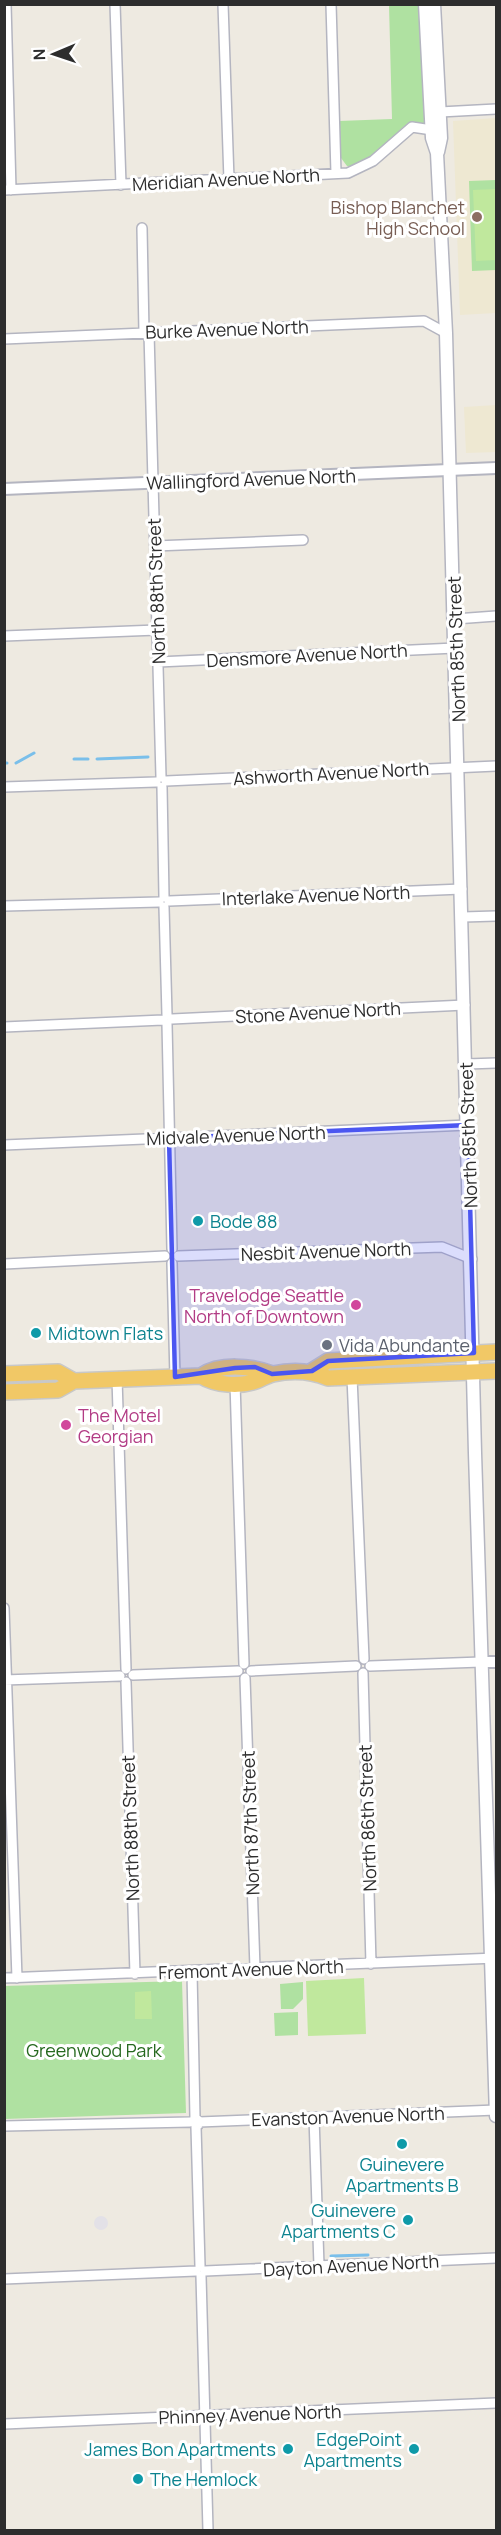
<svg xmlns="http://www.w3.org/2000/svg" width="501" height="2535" font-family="Manrope,sans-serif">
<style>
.industrial{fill:#e3e1e7}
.education{fill:#eee8d2}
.green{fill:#afe1a1}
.pitch{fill:#c0e89d}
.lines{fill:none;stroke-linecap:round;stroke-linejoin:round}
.stream{stroke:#7abfea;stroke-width:3}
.minor-casing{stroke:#b4b5c0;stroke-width:12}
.tertiary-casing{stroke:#b4b5c0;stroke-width:14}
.secondary-casing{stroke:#b4b5c0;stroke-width:15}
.trunk-casing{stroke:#c8c8c8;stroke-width:18}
.minor{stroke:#fff;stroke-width:9}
.tertiary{stroke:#fff;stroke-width:10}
.secondary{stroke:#fff;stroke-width:12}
.trunk{stroke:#f1c866;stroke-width:15}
.marked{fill:#4b56f1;fill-opacity:0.2;stroke:#4b56f1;stroke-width:4.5;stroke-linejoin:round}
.education-dot{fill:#8d6e63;stroke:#fff;stroke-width:2}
.culture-dot{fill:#0f9aa8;stroke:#fff;stroke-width:2}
.hotel-dot{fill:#d1479c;stroke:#fff;stroke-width:2}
.worship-dot{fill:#6b7280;stroke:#fff;stroke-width:2}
.labels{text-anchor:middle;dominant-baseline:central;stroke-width:6;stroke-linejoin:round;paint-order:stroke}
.street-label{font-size:18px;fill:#2d2d2d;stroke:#fff}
.education-label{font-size:18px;fill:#785e54;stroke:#fff;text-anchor:end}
.culture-label{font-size:18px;fill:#0d838f;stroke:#fff;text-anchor:start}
.hotel-label{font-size:18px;fill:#b23c85;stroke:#fff;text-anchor:end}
.worship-label{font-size:18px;fill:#5b616d;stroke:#fff;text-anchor:start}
.park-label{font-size:18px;fill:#26691f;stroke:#fff}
</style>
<rect width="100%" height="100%" fill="#eeeae1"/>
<path class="industrial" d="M94 2223a7 7 0 1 1 14 0a7 7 0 1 1-14 0Z"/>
<path class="education" d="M496 118V313L460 315 453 121Z
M496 405V452L466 453 464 407Z"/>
<path class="green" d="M389 5H418L426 125 410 122C392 134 370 168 347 166L341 158 339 121 392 119Z
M496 180V270L472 271 469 181Z
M182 1981 186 2113 5 2119 4 1986Z
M303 1982V1999L293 2009H281L280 1984Z
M298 2012V2035L275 2036 274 2013Z"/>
<path class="pitch" d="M496 189V260L476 261 473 190Z
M364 1978 366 2034 308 2036 306 1981Z
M151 1991 152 2019H135V1992Z"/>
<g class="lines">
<path class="stream" d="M74 759H88
M97 759 148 757
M4 763H7
M16 763 34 753
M331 2256 368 2255"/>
<defs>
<path id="minor" d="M6 4 11 190
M115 4 121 185
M223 4 229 180
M331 4 336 173
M440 112 496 109
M4 190 348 173 373 161 412 127 432 130
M142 228 144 333
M149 333 161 777
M4 339 424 321 446 333
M155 546 303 540
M455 619 496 616
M4 636 157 630
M158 662 455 648
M166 781 496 766
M4 787 156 782
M162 787 164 897
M169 901 462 889
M4 906 159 902
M164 907 167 1015
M463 917 496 916
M172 1019 465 1005
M167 1024 172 1249
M4 1027 163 1020
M467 1064 496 1063
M4 1145 468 1125
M178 1256 442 1247 472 1259
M172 1263 175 1377
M4 1264 165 1256
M352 1377 364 1659
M117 1378 126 1669
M235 1383 244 1664
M4 1608 17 1978
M370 1666 481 1662
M251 1671 356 1666
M363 1673 371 1964
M133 1675 238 1671
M245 1678 255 1968
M4 1680 120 1676
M126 1682 135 1974
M192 1972 195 2118 199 2121 198 2125
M4 1978 496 1958
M314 2117 319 2266
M199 2122 496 2110
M4 2126 190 2122
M196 2127 200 2266
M205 2271 496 2258
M201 2276 208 2530
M4 2279 196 2271
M4 2424 496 2403"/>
<path id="tertiary" d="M4 489 496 468
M481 1662H496"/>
<path id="secondary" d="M425 4 432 138 437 153 446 333 475 1453 496 2116
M434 4 441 138 438 152"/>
<path id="trunk" d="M312 1371 328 1361 496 1352
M4 1374 58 1372 74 1381
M201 1376C220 1363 251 1366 272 1374
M4 1392 58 1390 74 1381 201 1376C216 1385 239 1387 256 1381 262 1379 267 1375 273 1374 292 1370 311 1371 328 1378L496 1371"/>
</defs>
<use href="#minor" class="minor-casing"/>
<use href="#tertiary" class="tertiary-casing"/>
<use href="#secondary" class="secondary-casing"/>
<use href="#trunk" class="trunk-casing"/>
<use href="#minor" class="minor"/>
<use href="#tertiary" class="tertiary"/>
<use href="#secondary" class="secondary"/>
<use href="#trunk" class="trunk"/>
</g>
<path class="marked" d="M468 1125 474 1353 328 1361 312 1371 272 1374 255 1367 235 1368 175 1377 169 1138Z"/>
<circle class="education-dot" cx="477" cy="217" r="6"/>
<g class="culture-dot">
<circle cx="198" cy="1221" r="6"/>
<circle cx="36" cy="1333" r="6"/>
<circle cx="402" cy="2144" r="6"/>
<circle cx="408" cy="2220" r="6"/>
<circle cx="288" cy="2449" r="6"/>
<circle cx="414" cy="2449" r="6"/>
<circle cx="138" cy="2479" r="6"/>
</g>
<g class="hotel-dot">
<circle cx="356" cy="1305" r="6"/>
<circle cx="66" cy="1425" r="6"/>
</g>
<circle class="worship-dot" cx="327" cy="1345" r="6"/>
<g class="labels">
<g class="street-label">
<text transform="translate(226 179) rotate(-3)">Meridian Avenue North</text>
<text transform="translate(227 329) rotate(-2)">Burke Avenue North</text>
<text transform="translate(251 479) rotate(-2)">Wallingford Avenue North</text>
<text transform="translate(156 591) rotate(-92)">North 88th Street</text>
<text transform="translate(456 649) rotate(-92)">North 85th Street</text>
<text transform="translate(307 655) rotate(-3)">Densmore Avenue North</text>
<text transform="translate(331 773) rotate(-3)">Ashworth Avenue North</text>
<text transform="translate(316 895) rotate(-2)">Interlake Avenue North</text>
<text transform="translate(318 1012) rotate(-3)">Stone Avenue North</text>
<text transform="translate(236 1135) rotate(-2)">Midvale Avenue North</text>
<text transform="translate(468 1135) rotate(-92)">North 85th Street</text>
<text transform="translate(326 1251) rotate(-2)">Nesbit Avenue North</text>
<text transform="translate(367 1818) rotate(-92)">North 86th Street</text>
<text transform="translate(250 1823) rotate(-92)">North 87th Street</text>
<text transform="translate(130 1828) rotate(-92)">North 88th Street</text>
<text transform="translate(251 1969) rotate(-2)">Fremont Avenue North</text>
<text transform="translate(348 2116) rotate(-2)">Evanston Avenue North</text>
<text transform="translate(351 2265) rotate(-3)">Dayton Avenue North</text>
<text transform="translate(250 2414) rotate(-2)">Phinney Avenue North</text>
</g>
<g class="education-label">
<text x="465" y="207">Bishop Blanchet<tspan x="465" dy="21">High School</tspan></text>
</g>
<g class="culture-label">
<text x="210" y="1221">Bode 88</text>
<text x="48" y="1333">Midtown Flats</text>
<text x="402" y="2164" text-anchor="middle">Guinevere<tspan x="402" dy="21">Apartments B</tspan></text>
<text x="396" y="2210" text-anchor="end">Guinevere<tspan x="396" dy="21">Apartments C</tspan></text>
<text x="402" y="2439" text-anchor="end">EdgePoint<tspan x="402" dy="21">Apartments</tspan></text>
<text x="276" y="2449" text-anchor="end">James Bon Apartments</text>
<text x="150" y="2479">The Hemlock</text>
</g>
<g class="hotel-label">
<text x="344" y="1295">Travelodge Seattle<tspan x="344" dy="21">North of Downtown</tspan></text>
<text x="78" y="1415" text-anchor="start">The Motel<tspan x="78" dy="21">Georgian</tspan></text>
</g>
<g class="worship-label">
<text x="339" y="1345">Vida Abundante</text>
</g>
<g class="park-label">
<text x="94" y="2050">Greenwood Park</text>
</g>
</g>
<rect width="501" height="2535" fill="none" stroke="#2d2d2d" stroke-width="12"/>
<g transform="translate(54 54) rotate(268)" stroke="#ffffff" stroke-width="4.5" paint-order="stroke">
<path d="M0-4.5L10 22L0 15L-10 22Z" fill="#2d2d2d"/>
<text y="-9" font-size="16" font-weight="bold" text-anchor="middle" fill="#2d2d2d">N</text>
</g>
</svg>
